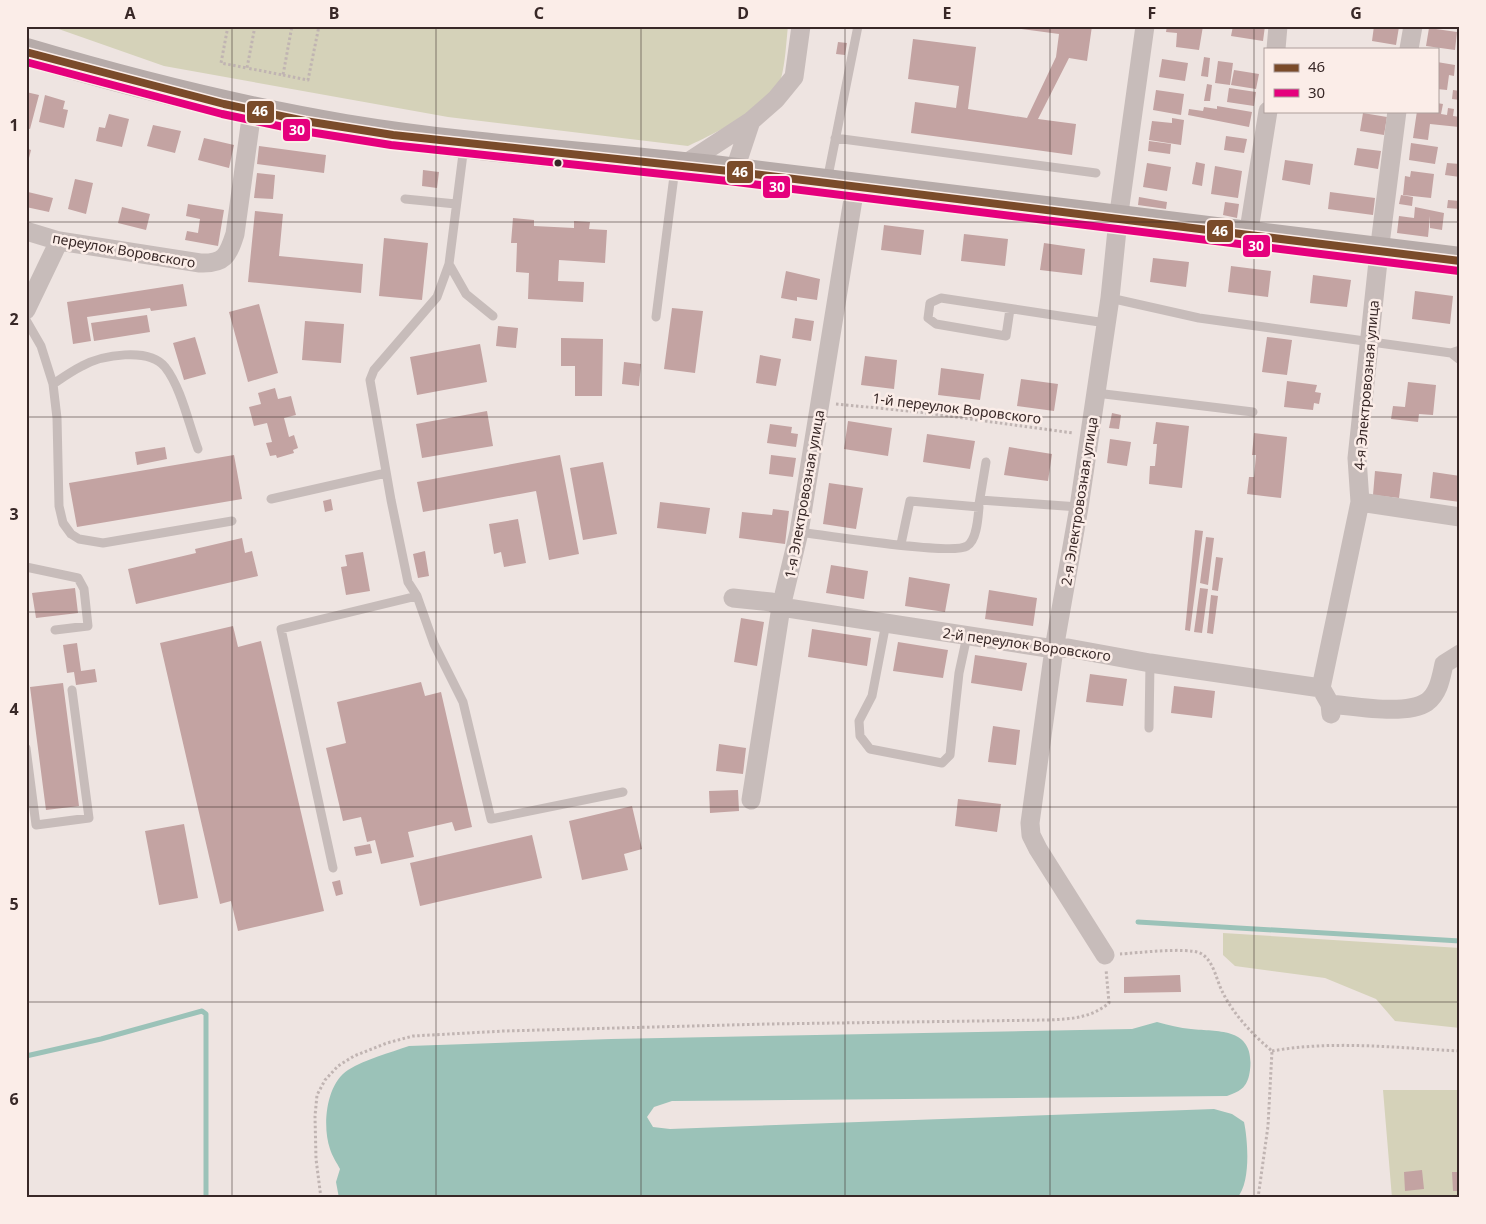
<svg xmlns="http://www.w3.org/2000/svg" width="1486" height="1224" font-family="'Noto Sans',sans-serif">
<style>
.green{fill:#d5d2b9}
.water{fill:#9bc2b8}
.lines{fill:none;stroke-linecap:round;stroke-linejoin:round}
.stream{stroke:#9bc2b8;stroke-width:5}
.building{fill:#c3a3a2}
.path{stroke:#c0b4b2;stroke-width:3;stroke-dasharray:2.5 2.5;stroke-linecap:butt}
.service{stroke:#c7bcba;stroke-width:9}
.minor{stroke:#c7bcba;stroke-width:19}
.primary{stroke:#b6aba9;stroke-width:28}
.bus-1-casing{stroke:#fbede8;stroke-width:11}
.bus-2-casing{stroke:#fbede8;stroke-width:11}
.bus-1{stroke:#7a4b2a;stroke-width:8}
.bus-2{stroke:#e5007d;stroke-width:8}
.grid{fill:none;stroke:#382827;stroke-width:1;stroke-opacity:0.55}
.bus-dot{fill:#382827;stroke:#fbede8;stroke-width:2}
.labels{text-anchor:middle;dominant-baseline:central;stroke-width:5;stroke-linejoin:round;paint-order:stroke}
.street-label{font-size:14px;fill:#382827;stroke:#fbede8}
.line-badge{stroke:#fbede8;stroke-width:2}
.badge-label{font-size:14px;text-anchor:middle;font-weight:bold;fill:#fff}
.neatline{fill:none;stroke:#382827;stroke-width:2}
.grid-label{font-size:16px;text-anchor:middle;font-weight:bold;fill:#382827}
</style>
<rect width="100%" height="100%" fill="#eee4e1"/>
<path class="green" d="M50 26H788C786 44 785 72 778 87 769 107 708 137 688 146L448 117 164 66Z
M1223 933 1460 948V1028L1395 1021 1376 999 1325 978 1235 966 1223 955Z
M1383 1090H1460V1198H1392Z"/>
<path class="water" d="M1157 1022C1168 1025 1180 1028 1191 1029 1219 1032 1255 1027 1250 1070 1248 1086 1242 1091 1227 1096L672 1101 654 1107 647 1117 653 1127 670 1129 1214 1109 1232 1114 1244 1122C1248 1141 1251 1183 1237 1198H339L336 1182 340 1169C337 1163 332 1156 330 1149 322 1126 326 1084 348 1070 366 1059 389 1053 409 1046L611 1039 1132 1029Z"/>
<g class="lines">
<path class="stream" d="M1138 922 1460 941
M26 1056 101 1039 202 1011 206 1014V1198"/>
</g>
<path class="building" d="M1014 26H1092L1087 61 1069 58 1038 119 1076 124 1072 155 911 133 915 102 956 108 959 86 908 79 913 39 976 47 968 109 1027 118 1056 57 1059 34 1014 28Z
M1167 26H1203L1199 50 1176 47 1177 33 1166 32Z
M1233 26H1265L1263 41 1231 36Z
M1374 26 1399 27 1396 45 1372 41Z
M1429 28 1457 32 1455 50 1426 46Z
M838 42 847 43 845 55 836 54Z
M1204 57 1210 58 1208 77 1201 76Z
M1162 59 1188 63 1185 81 1159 77Z
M1218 61 1233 63 1230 85 1215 83Z
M1437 62 1455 65 1454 76 1449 75 1447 90 1437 89Z
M1234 70 1259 74 1256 89 1231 85Z
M1207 84 1212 85 1210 101H1204Z
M1229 88 1256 92 1254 106 1227 102Z
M1156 90 1184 94 1181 115 1153 110Z
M1453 90 1460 91V100L1452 99Z
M26 92 39 95 30 129 26 128Z
M45 95 65 101 63 109 68 110 64 128 39 122Z
M1437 103 1443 104 1441 114 1447 115 1448 108 1454 109 1453 116 1460 117 1459 127 1430 124 1428 140 1413 138 1417 111H1437Z
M1217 106 1252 112 1249 127 1188 115 1189 109 1203 111 1204 107 1217 109Z
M1363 113 1387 117 1384 135 1360 131Z
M109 114 129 119 122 147 96 141 99 127 105 128Z
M1172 118 1184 120 1181 145 1149 140 1152 121 1172 123Z
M153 125 181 131 175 153 147 146Z
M1226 136 1247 139 1244 153 1224 150Z
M204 138 234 145 229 168 198 160Z
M1149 141 1171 144 1170 154 1148 151Z
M1411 143 1438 147 1435 164 1409 160Z
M259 146 326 155 324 173 257 164Z
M26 148 31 150 27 166H26Z
M1357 148 1381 151 1378 169 1354 165Z
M1285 160 1313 164 1310 185 1282 180Z
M1196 162 1205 164 1202 186 1192 184Z
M1147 163 1171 167 1167 191 1143 187Z
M1447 163 1460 164V177L1445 175Z
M1215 166 1242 171 1238 198 1211 194Z
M423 170 439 172 437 188 422 186Z
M1411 171 1434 174 1431 198 1403 195 1405 176 1410 177Z
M257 173 275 175 273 199 254 198Z
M75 179 93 183 86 214 68 209Z
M28 192 53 198 49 212 26 207Z
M1330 192 1375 198 1373 215 1328 209Z
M1401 195 1413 197 1412 206 1399 204Z
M1139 197 1167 202 1166 209 1138 205Z
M1448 200 1460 201V209L1447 208Z
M1225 202 1239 204 1237 218 1223 215Z
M188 204 224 210 218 246 185 240 187 231 198 233 200 219 186 216Z
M122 207 150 214 146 230 118 223Z
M1415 207 1444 213 1442 230 1430 228V216L1428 237 1397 233 1399 216 1414 218Z
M255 211 283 214 279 256 363 264 361 293 248 282Z
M513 218 534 220V226L574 228V221L590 222 589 229 607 230 605 263 559 260 558 281 584 282 583 302 528 299 529 273 516 272 517 243H511Z
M884 225 924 230 921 255 881 250Z
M964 234 1008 239 1005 266 961 261Z
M384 238 428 243 422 300 379 296Z
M1044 243 1085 249 1082 275 1040 270Z
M1153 258 1189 262 1186 287 1150 282Z
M1231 266 1271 271 1268 297 1228 292Z
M786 271 820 279 817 300 797 297V301L781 298Z
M1313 275 1351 280 1347 307 1310 303Z
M183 284 187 306 151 311 150 308 87 317 91 341 73 344 67 302Z
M1415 291 1453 296 1450 324 1412 319Z
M259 304 278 373 248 382 229 312Z
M672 308 703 311 695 373 664 369Z
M147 315 150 332 94 341 91 323Z
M795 318 814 321 811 341 792 338Z
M305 321 344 324 341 363 302 360Z
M498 326 518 328 516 348 496 346Z
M195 337 206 374 184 380 173 343Z
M1267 337 1292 340 1287 375 1262 372Z
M561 338 603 339 602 396H575V366H561Z
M480 344 487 382 417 395 410 357Z
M760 355 781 359 776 386 756 383Z
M865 356 897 360 894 389 861 385Z
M624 362 641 364 639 386 622 384Z
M941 368 984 374 980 400 938 395Z
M1021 379 1058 384 1054 411 1017 406Z
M1287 381 1317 385 1315 392 1321 393 1319 404 1314 403 1313 410 1284 407Z
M1408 382 1436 385 1433 415 1419 414 1418 422 1391 419 1393 406 1405 407Z
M275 388 278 399 291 396 296 415 284 418 289 437 294 435 298 448 293 450 294 453 277 458 276 455 270 456 266 443 272 442 267 423 254 426 249 407 261 404 258 393Z
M487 411 493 446 422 458 416 424Z
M1112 413 1121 415 1119 429 1109 428Z
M848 421 892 428 888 456 844 449Z
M1156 422 1189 426 1182 488 1149 484 1150 466H1155L1157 444H1153Z
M770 424 792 427 791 433 798 434 796 447 767 443Z
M1254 433 1287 437 1281 498 1247 494 1249 477H1254L1256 455H1252Z
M927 434 975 441 970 469 923 462Z
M1110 439 1131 442 1127 466 1107 463Z
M165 447 167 459 137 465 135 452Z
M1009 447 1052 454 1048 481 1004 475Z
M234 455 242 499 77 527 69 483Z
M560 455 579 554 549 560 536 491 423 512 417 482Z
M771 455 796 458 793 477 769 474Z
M603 462 617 534 583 540 570 468Z
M1375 471 1402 474 1399 498 1373 495Z
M1433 472 1460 476V502L1430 498Z
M829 483 863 488 856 529 823 524Z
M331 499 333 510 325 512 323 501Z
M660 502 710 508 706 534 657 528Z
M773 509 789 511 785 544 739 538 742 512 772 515Z
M518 519 526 563 504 567 501 552 494 554 489 524Z
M1195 530 1203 531 1190 631 1185 630Z
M1206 537 1214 538 1208 585 1200 583Z
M242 538 245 553 252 551 258 576 136 604 128 569 196 553 195 549Z
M425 551 429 576 418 578 413 554Z
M363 552 370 591 346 595 341 567 347 566 345 555Z
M1216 557 1223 558 1218 591 1212 590Z
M831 565 868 571 864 599 826 593Z
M909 577 950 584 945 612 905 606Z
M75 588 78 613 36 618 32 593Z
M1200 588 1208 589 1202 633 1194 632Z
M989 590 1037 598 1033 626 985 619Z
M1211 595 1218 596 1213 634 1207 633Z
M741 618 764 622 757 666 734 662Z
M233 626 238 647 261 641 324 911 238 931 231 901 220 904 160 643Z
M812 629 871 638 867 666 808 657Z
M898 642 948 650 943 678 893 671Z
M77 643 81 671 95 669 97 682 76 685 74 672 67 673 63 645Z
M975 655 1027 663 1022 691 971 683Z
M1090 674 1127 679 1123 706 1086 702Z
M421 682 425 696 441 692 472 827 455 831 452 822 408 832 414 857 381 864 375 840 367 842 361 817 343 821 326 748 346 743 337 702Z
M63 683 79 806 46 810 30 687Z
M1174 686 1215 691 1212 718 1171 713Z
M993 726 1020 730 1016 765 988 762Z
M719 744 746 748 743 774 716 771Z
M738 790 739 811 710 813 709 791Z
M958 799 1001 804 997 832 955 826Z
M632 806 642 849 624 854 628 870 582 880 569 821Z
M184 824 198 898 159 905 145 831Z
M532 835 542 878 420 906 410 863Z
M370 844 372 853 356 856 354 847Z
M340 880 343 894 336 896 332 882Z
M1180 975 1181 992 1124 993V977Z
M1422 1170 1424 1189 1405 1191 1404 1172Z
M1452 1172H1460V1191H1453Z"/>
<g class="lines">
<path class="path" d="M228 26 221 63 247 68
M255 26 247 68 283 75 292 26
M283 75 308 80 319 26
M836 404 919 412 1073 433
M1120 954C1137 953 1186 947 1200 953 1214 960 1216 980 1223 993 1234 1015 1253 1035 1272 1051L1268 1126 1258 1198
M1272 1051C1333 1040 1398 1048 1460 1051
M321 1198 316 1159 315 1116 317 1095 325 1080 338 1066 354 1056 387 1043 413 1036 504 1031 767 1024 1048 1020C1071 1019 1091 1018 1109 1003L1106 969"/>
<path class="service" d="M835 138 1096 173
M464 146 449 264 437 297 374 370 370 380 391 500 408 582 417 596 434 644 463 702 491 819 623 792
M827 181 858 26
M405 199 456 204
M449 264 466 294 493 316
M1110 298 1199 318 1451 353 1460 350
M1010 309 1006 336 936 324 928 318 930 303 941 298 1106 323
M656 317 675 168
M26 320 41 346 53 384 57 418 59 506 63 523 71 534 79 539 103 543 232 521
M1451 353 1460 360
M53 384C62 378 72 371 82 366 102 355 149 347 165 367 181 387 189 425 198 449
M1096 393 1253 412
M271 499 386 473
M980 500 1079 507
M979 504 986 462
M799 532C824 535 953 556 967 546 977 540 978 518 979 507L910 501 901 544
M26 567 78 578 84 589 88 626 55 630
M886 623 872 696 859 721 860 736 870 749 942 763 950 755 959 673 967 636
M1149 728 1150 663
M26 748 36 825 89 818 72 690
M333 868 281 629 417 596"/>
<path class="minor" d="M1276 49 1278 26
M1409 49 1413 26
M682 166 751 121
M734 172 751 121 776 99 794 77 801 26
M26 231 59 241 200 263C224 264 228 256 235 234L252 111
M1248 236 1268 111
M26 310 59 241
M1360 502 1460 517
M733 598 771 602 781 607 1054 649 1068 648 1150 663 1321 688
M1330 704C1355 706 1406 716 1427 702 1439 693 1441 677 1444 664L1460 654
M1331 714 1330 704 1321 688 1360 502 1357 458 1379 252 1397 111
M751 800 781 607 799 532 855 187
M1105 955 1038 849 1031 835 1030 823 1054 649 1079 507 1110 298 1118 220 1145 26"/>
<path class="primary" d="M26 52C131 83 237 110 345 128 472 149 601 156 729 171 973 200 1216 232 1460 261"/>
<defs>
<path id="bus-1" d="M26 52 224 104 305 121 393 135 729 171 1460 261"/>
<path id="bus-2" d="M26 62 222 114 303 131 391 145 728 181 1459 271"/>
</defs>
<use href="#bus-1" class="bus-1-casing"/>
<use href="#bus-2" class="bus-2-casing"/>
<use href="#bus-1" class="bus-1"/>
<use href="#bus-2" class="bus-2"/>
</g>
<path class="grid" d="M232 26V1198M436 26V1198M641 26V1198M845 26V1198M1050 26V1198M1254 26V1198M26 222H1460M26 417H1460M26 612H1460M26 807H1460M26 1002H1460"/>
<circle class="bus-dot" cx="558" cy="163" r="4.5"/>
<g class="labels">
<g class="street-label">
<text transform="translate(124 250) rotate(10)">переулок Воровского</text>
<text transform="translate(1366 385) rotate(-85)">4-я Электровозная улица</text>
<text transform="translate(957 408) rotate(7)">1-й переулок Воровского</text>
<text transform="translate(804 494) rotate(-80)">1-я Электровозная улица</text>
<text transform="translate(1079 501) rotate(-81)">2-я Электровозная улица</text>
<text transform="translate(1027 644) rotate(8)">2-й переулок Воровского</text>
</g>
</g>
<g class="line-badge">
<rect x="246" y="100" width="29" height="24" rx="5" fill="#7a4b2a"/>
<rect x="282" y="118" width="29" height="24" rx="5" fill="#e5007d"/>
<rect x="726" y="160" width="28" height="24" rx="5" fill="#7a4b2a"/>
<rect x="762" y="175" width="29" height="24" rx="5" fill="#e5007d"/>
<rect x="1206" y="219" width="28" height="24" rx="5" fill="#7a4b2a"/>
<rect x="1242" y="234" width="29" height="24" rx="5" fill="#e5007d"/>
</g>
<g class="badge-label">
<text x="260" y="116">46</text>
<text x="297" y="135">30</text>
<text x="740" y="177">46</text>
<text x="777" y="192">30</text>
<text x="1220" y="236">46</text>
<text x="1256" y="251">30</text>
</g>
<rect width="1486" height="1224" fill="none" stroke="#fbede8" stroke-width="55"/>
<rect x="1264" y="48" width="175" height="65" fill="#fbede8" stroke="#ad9e9b"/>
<rect x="1274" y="64" width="25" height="8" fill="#7a4b2a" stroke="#ad9e9b"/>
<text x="1308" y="72" font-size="15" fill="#382827">46</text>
<rect x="1274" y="89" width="25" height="8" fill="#e5007d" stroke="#ad9e9b"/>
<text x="1308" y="98" font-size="15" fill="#382827">30</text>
<rect x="28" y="28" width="1430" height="1168" class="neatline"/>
<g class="grid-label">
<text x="130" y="19">A</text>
<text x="334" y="19">B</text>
<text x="539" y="19">C</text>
<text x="743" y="19">D</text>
<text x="947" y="19">E</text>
<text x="1152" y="19">F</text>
<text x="1356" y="19">G</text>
<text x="14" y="131">1</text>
<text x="14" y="325">2</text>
<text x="14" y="520">3</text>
<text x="14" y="715">4</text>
<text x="14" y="910">5</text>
<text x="14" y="1105">6</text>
</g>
</svg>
